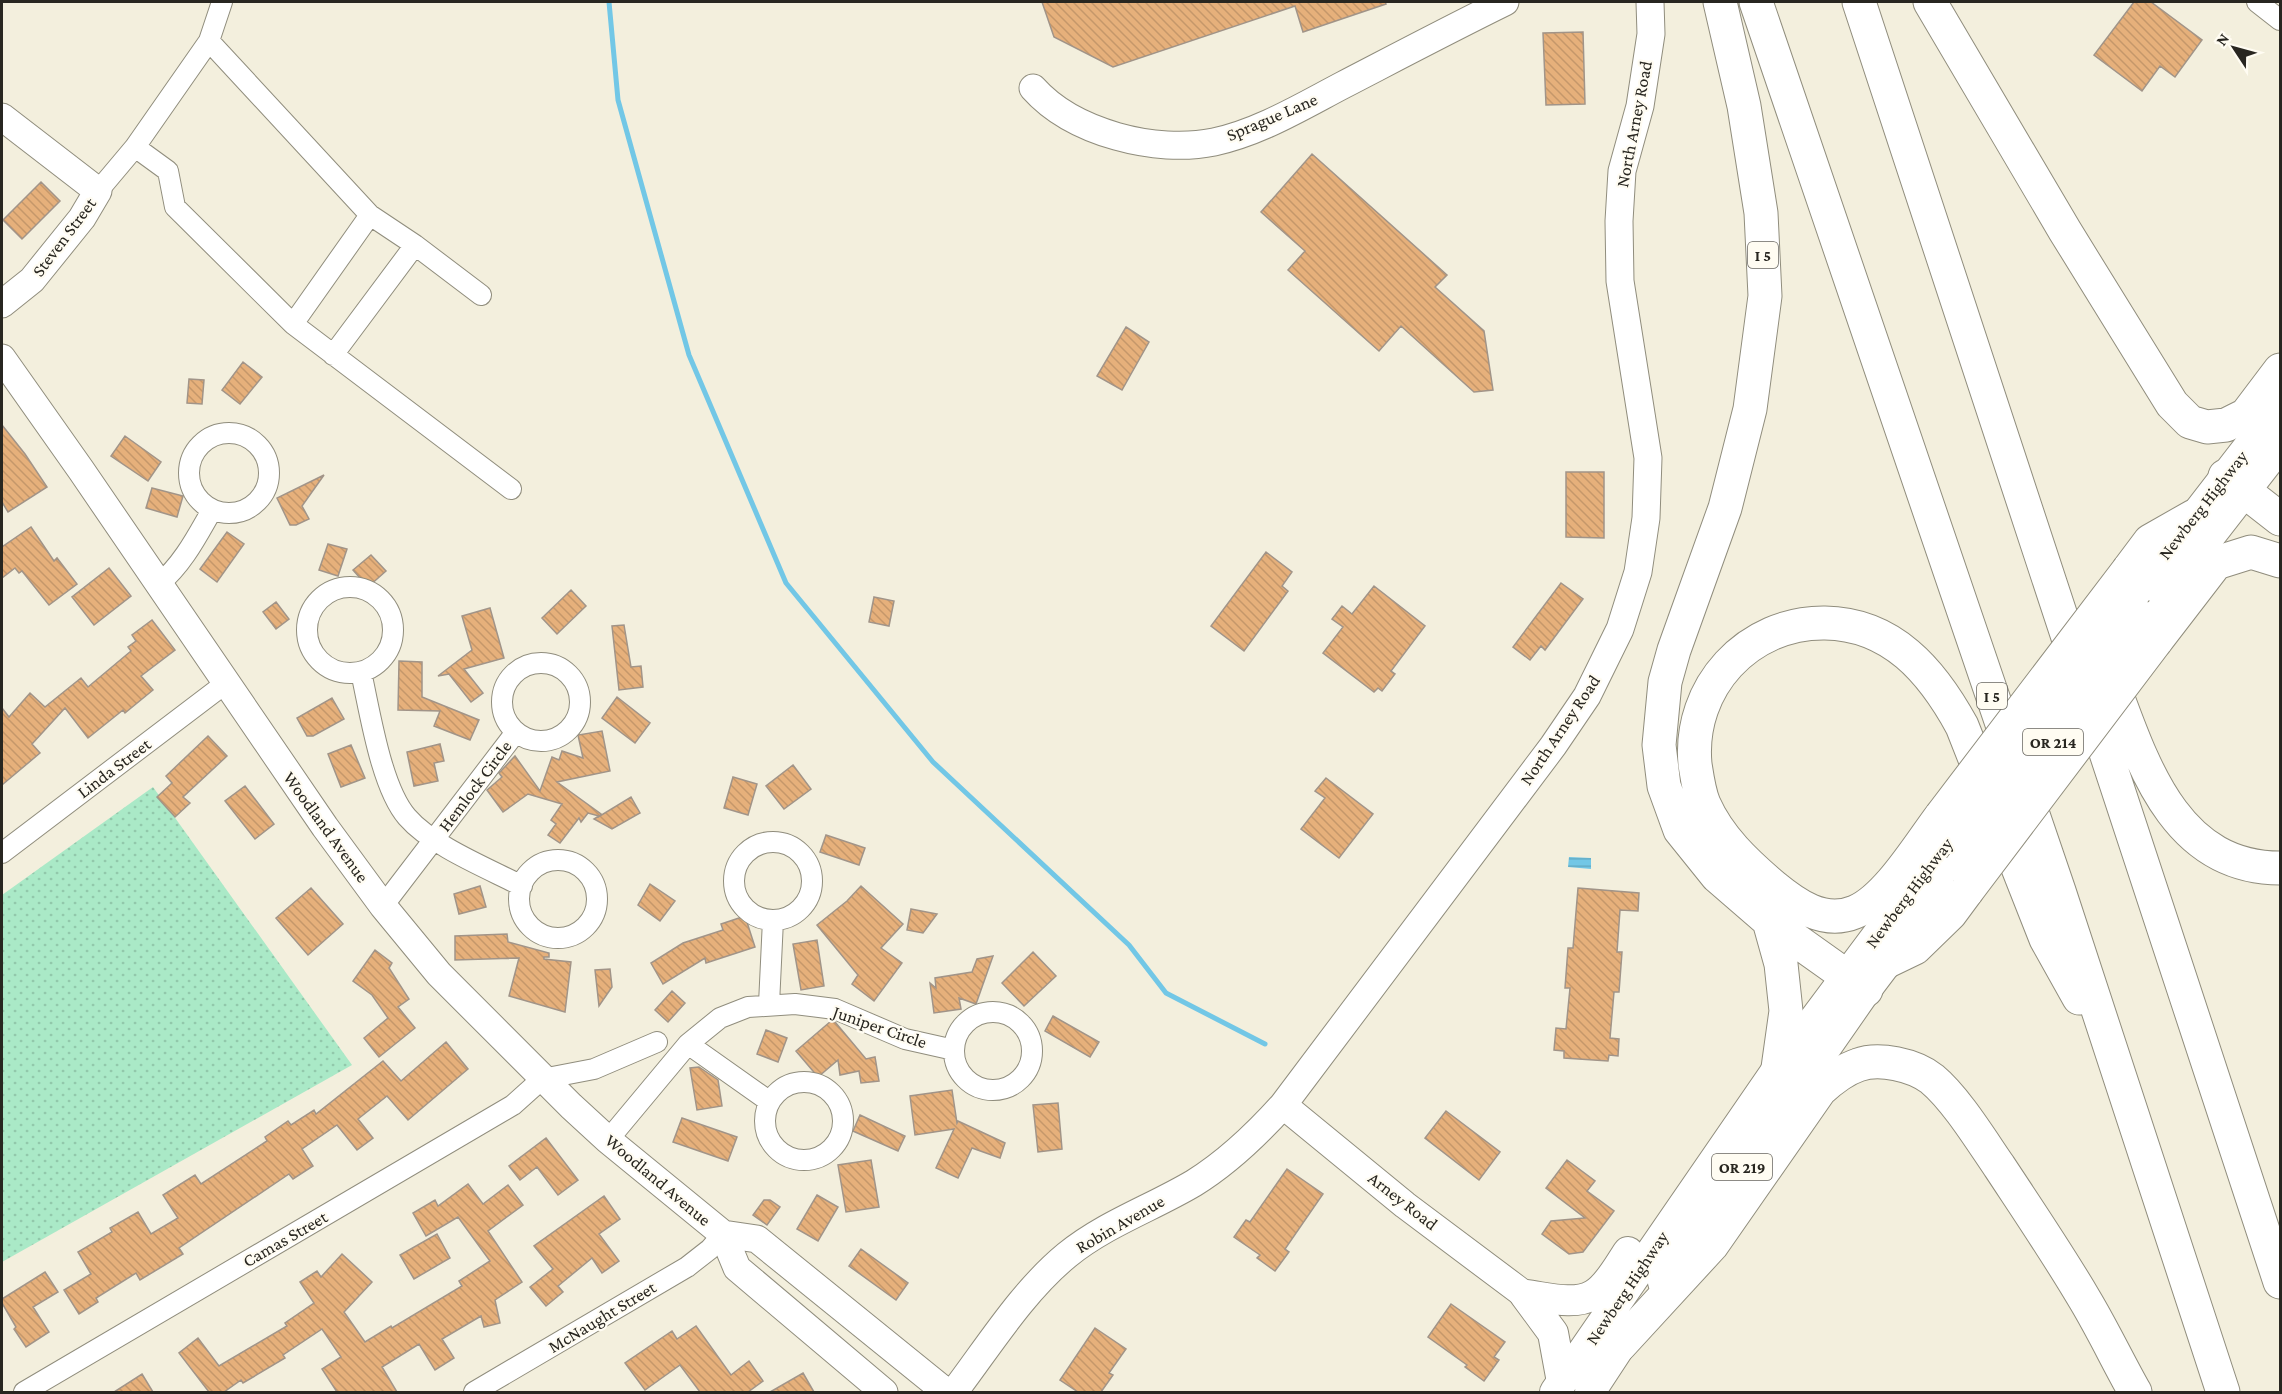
<svg xmlns="http://www.w3.org/2000/svg" width="2282" height="1394" font-family="'Crimson Pro',serif">
<style>
.park{fill:url(#park-dots)}
.water{fill:url(#water-rules)}
.lines{fill:none;stroke-linecap:round;stroke-linejoin:round}
.stream{stroke:#72c7e6;stroke-width:5}
.building{fill:url(#building-back-hatch);stroke:#a19488;stroke-width:1.5}
.street-casing{stroke:#908d7d;stroke-width:22}
.secondary-casing{stroke:#908d7d;stroke-width:29}
.primary-casing{stroke:#908d7d;stroke-width:32}
.highway-casing{stroke:#908d7d;stroke-width:35}
.street{stroke:#fff;stroke-width:20}
.secondary{stroke:#fff;stroke-width:27}
.primary{stroke:#fff;stroke-width:30}
.highway{stroke:#fff;stroke-width:33}
.primary-bridge-casing{stroke:#908d7d;stroke-width:32;stroke-linecap:butt}
.highway-bridge-casing{stroke:#908d7d;stroke-width:35;stroke-linecap:butt}
.primary-bridge{stroke:#fff;stroke-width:30}
.highway-bridge{stroke:#fff;stroke-width:33}
.labels{text-anchor:middle;dominant-baseline:central;stroke-width:4.5;stroke-linejoin:round;paint-order:stroke}
.shield{fill:#fffcf2;stroke:#68665f;stroke-width:1.5}
.shield-label{font-size:16px;font-weight:bold;fill:#282620}
.street-label{font-size:18px;fill:#282620;stroke:#fffcf2}
</style>
<defs>
<pattern id="park-dots" width="8" height="8" patternUnits="userSpaceOnUse" patternTransform="scale(1.5)"><rect width="8" height="8" fill="#aae9c7"/><path d="M2 2h.1M6 6h.1" fill="none" stroke="#92c8ab" stroke-width="1.8" stroke-linecap="round"/></pattern>
<pattern id="water-rules" width="6" height="5" patternUnits="userSpaceOnUse" patternTransform="scale(1.5)"><rect width="6" height="5" fill="#72c7e6"/><path d="M0 2.5h6" fill="none" stroke="#63abc5"/></pattern>
<pattern id="building-back-hatch" width="6" height="6" patternUnits="userSpaceOnUse" patternTransform="scale(1.5)"><rect width="6" height="6" fill="#e6b07b"/><path d="M-1 5l2 2M0 0l6 6M5-1l2 2" fill="none" stroke="#c5976a"/></pattern>
</defs>
<rect width="100%" height="100%" fill="#f3efdd"/>
<path class="park" d="M153 787 352 1065 2 1262V895Z"/>
<path class="water" d="M1569 857 1591 858V869L1568 867Z"/>
<g class="lines">
<path class="stream" d="M609 2 618 100 689 355 786 583 933 762 1129 945 1166 993 1265 1044"/>
</g>
<path class="building" d="M1042 2H1385L1386 4 1303 32 1295 6 1113 67 1054 37Z
M2134 2H2151L2202 40 2175 77 2160 66 2142 91 2094 55Z
M1583 32 1585 104 1546 105 1543 33Z
M1312 154 1447 275 1435 287 1484 331 1493 390 1474 392 1401 326 1379 351 1288 270 1305 251 1261 212Z
M41 182 60 201 22 239 3 220Z
M1126 327 1149 342 1122 390 1097 376Z
M243 362 262 377 240 404 222 390Z
M189 379 204 380 202 404 187 403Z
M2 425 25 454 47 487 8 512 2 502Z
M125 436 161 462 148 481 111 456Z
M1566 472H1604V538L1566 537Z
M324 475 302 506 309 519 296 525H290L277 498Z
M152 488 183 496 177 517 146 508Z
M31 527 54 561 57 558 77 584 49 605 22 571 19 573 15 568 2 578V547Z
M227 532 244 544 217 582 200 569Z
M328 544 347 549 338 576 319 570Z
M1266 552 1292 572 1282 586 1288 591 1244 651 1211 626Z
M371 555 386 571 368 587 353 570Z
M109 568 131 596 94 625 72 597Z
M1561 583 1583 599 1545 650 1541 646 1530 660 1513 647Z
M1374 586 1425 626 1391 671 1395 674 1382 691 1378 688 1374 692 1323 653 1343 627 1332 619 1342 606 1352 614Z
M571 590 586 606 557 634 542 618Z
M874 597 894 601 889 626 869 622Z
M276 602 289 619 276 629 263 612Z
M490 608 504 658 464 669 483 693 471 702 449 674 438 676 472 650 462 616Z
M152 620 175 650 141 676 153 690 125 713 123 710 88 738 65 708 32 744 40 753 2 785V708L9 717 30 693 45 707 81 678 88 687 131 651 128 647 136 641 132 635Z
M624 625 631 667 641 666 643 687 619 690 612 626Z
M399 661 422 662V697L479 720 470 740 434 726 440 711 398 710Z
M617 697 650 723 635 743 602 718Z
M332 698 344 719 313 736H307L297 718Z
M602 731 610 771 557 782 601 814 600 816 631 797 640 813 612 829 594 819 599 816 588 813 581 822 579 818 560 843 548 835 556 824 551 820 562 804 528 794 503 812 487 790 502 777 499 773 515 756 540 791 552 757 559 760 562 751 583 758 578 735Z
M208 736 227 756 183 797 190 803 175 817 157 797 172 783 166 776Z
M440 744 444 761 434 763 438 781 414 786 407 752Z
M351 745 365 778 341 787 328 754Z
M793 765 811 789 784 809 766 786Z
M733 777 757 784 748 815 724 808Z
M1326 778 1373 814 1339 858 1301 829 1325 798 1315 791Z
M245 786 274 824 255 839 225 801Z
M826 835 865 848 859 865 820 852Z
M650 884 675 901 660 921 638 905Z
M480 886 486 907 459 914 454 894Z
M861 886 903 924 881 948 902 963 874 1001 852 984 858 975 817 925 847 901Z
M311 888 343 924 308 955 276 918Z
M1578 888 1639 893 1638 911 1620 910 1617 952H1622L1619 992H1614L1610 1038 1619 1039 1618 1056 1609 1055 1608 1061 1564 1058V1051L1554 1050 1556 1028 1566 1029 1570 988H1565L1568 948H1573Z
M911 909 937 914 923 933 907 930Z
M745 916 755 947 706 963 705 958 663 984 651 963 683 943 723 930 721 924Z
M507 934 508 942 549 953V957H544V959L571 962 565 1012 509 996 519 958 455 960V936Z
M817 940 824 986 801 990 793 944Z
M375 950 392 963 389 968 409 999 398 1007 415 1028 379 1057 364 1038 388 1018 372 995 353 981Z
M1033 952 1056 976 1024 1006 1002 983Z
M993 956 976 1004 959 998 961 1009 934 1013 930 983 936 988 935 978 972 972 977 959Z
M610 969 612 987 599 1006 595 970Z
M672 991 685 1003 668 1022 655 1010Z
M1053 1016 1099 1042 1090 1057 1045 1031Z
M831 1021 835 1022 866 1059 875 1057 879 1081 861 1083 859 1071 840 1075 838 1060 818 1077 796 1051Z
M766 1030 787 1038 778 1062 757 1054Z
M446 1042 468 1069 408 1120 387 1096 358 1119 373 1138 357 1150 337 1125 302 1149 313 1166 293 1179 289 1174 179 1248 183 1254 140 1280 136 1273 96 1298 98 1302 79 1314 64 1290 91 1274 78 1252 112 1232 110 1228 138 1212 151 1234 178 1218 163 1195 195 1175 201 1184 267 1141 265 1137 288 1121 291 1125 314 1110 316 1114 383 1061 401 1081Z
M699 1067 718 1080 722 1106 697 1110 690 1068Z
M952 1090 957 1123 958 1121 1005 1143 1000 1158 972 1148 958 1178 936 1168 954 1129 915 1135 910 1096Z
M1058 1103 1062 1149 1038 1152 1033 1105Z
M1446 1111 1500 1152 1479 1180 1425 1138Z
M860 1115 905 1136 898 1151 853 1131Z
M682 1118 737 1137 728 1161 673 1142Z
M546 1138 578 1180 558 1195 537 1167 520 1180 509 1166Z
M871 1160 879 1207 846 1212 838 1165Z
M1567 1160 1595 1181 1587 1191 1614 1211 1583 1252 1569 1254 1542 1234 1551 1221 1585 1218 1546 1188Z
M1287 1169 1323 1194 1285 1249 1289 1252 1275 1271 1257 1258 1260 1255 1234 1237 1246 1220 1250 1222Z
M468 1184 483 1204 508 1185 523 1205 488 1231 522 1282 495 1300 500 1323 484 1327 481 1316 442 1339 454 1358 435 1370 419 1344 382 1367 397 1392H337L322 1369 341 1357 322 1329 283 1355 285 1358 243 1383 241 1380 224 1392H209L179 1353 198 1338 219 1366 287 1326 285 1323 314 1303 300 1282 317 1271 321 1277 342 1254 372 1282 344 1312 365 1342 391 1326 392 1328 462 1286 459 1281 490 1261 458 1217 426 1236 413 1213 435 1200 438 1206Z
M817 1195 838 1207 818 1241 797 1229Z
M604 1196 620 1219 599 1234 619 1261 602 1273 592 1258 558 1286 563 1292 546 1306 530 1287 553 1269 534 1246Z
M764 1200H770L780 1207 767 1225 753 1215Z
M437 1234 450 1258 414 1279 400 1255Z
M861 1249 908 1283 896 1300 849 1266Z
M45 1272 58 1292 33 1307 49 1332 26 1347 14 1329 16 1327 2 1303V1299Z
M1451 1304 1505 1342 1494 1357 1499 1360 1484 1381 1465 1367 1467 1365 1428 1337Z
M696 1326 731 1375 749 1361 763 1381 748 1392H700L680 1365 645 1390 625 1363 672 1331 677 1339Z
M1095 1328 1126 1349 1109 1373 1113 1375 1101 1392H1078L1060 1380Z
M803 1373 814 1392H770Z
M142 1374 153 1392H114Z"/>
<g class="lines">
<defs>
<path id="street" d="M2257 2 2280 20
M135 147 168 171 175 207 293 324 370 215 209 41
M98 191 135 147 209 41 222 2
M370 215 415 245
M293 324 511 489
M333 355 415 245 481 295
M189 473a40 40 0 1 1 80 0a40 40 0 1 1-80 0Z
M159 584C183 564 197 536 212 510
M307 630a43 43 0 1 1 86 0a43 43 0 1 1-86 0Z
M502 702a39 39 0 1 1 78 0a39 39 0 1 1-78 0Z
M361 672C370 712 381 787 407 817 432 846 487 868 522 886
M734 881a39 39 0 1 1 78 0a39 39 0 1 1-78 0Z
M2 853 226 683
M519 899a39 39 0 1 1 78 0a39 39 0 1 1-78 0Z
M383 906 516 732
M769 1004 773 920
M954 1051a39 39 0 1 1 78 0a39 39 0 1 1-78 0Z
M688 1044 770 1102
M765 1121a39 39 0 1 1 78 0a39 39 0 1 1-78 0Z
M608 1140 688 1044 720 1018 748 1007 795 1004 835 1009 905 1039 954 1050
M24 1392 513 1105 542 1079 594 1069 657 1042
M474 1392 687 1267 710 1249 723 1234"/>
<path id="secondary" d="M1033 88C1073 133 1156 154 1214 142 1260 132 1301 107 1343 85 1397 57 1450 29 1505 2
M2 117 98 191 82 218 32 280 2 304
M2 358 81 470 325 827 383 906 439 974 571 1106 608 1140 723 1234 737 1268 884 1392
M1283 1105 1405 1205 1525 1295
M723 1234 757 1239 946 1392
M954 1392C989 1346 1022 1292 1067 1255 1105 1224 1152 1208 1194 1183 1228 1162 1256 1135 1283 1105L1553 746 1587 696 1620 629 1638 572 1646 518 1648 458 1620 281 1619 221 1622 171 1640 106 1651 34 1650 2"/>
<path id="primary" d="M2137 591 2280 406
M2147 617 2280 446
M1663 1282 1866 990 1959 867
M1525 1295C1545 1297 1574 1306 1593 1295 1608 1287 1619 1265 1628 1252
M1525 1295 1553 1333 1562 1382
M1555 1392 1778 1068 1949 839
M1590 1392 1634 1325"/>
<path id="highway" d="M1720 2 1744 106 1761 213 1765 296 1750 409 1725 508 1674 650 1665 682 1659 745 1664 786 1680 830 1717 876 1769 921 1866 990
M1756 2 2059 891 2223 1392
M1859 2 2280 1282
M1930 2 2065 231 2172 404 2190 422 2207 427 2226 425 2246 415 2280 370
M2225 476 2280 519
M2129 569 2150 541 2194 516
M2156 641 2216 563 2251 552 2280 561
M2108 671C2140 755 2170 868 2280 868
M1941 816C1919 845 1887 899 1855 912 1824 925 1796 905 1773 886 1746 863 1719 838 1704 804 1699 792 1697 777 1695 764 1688 687 1748 622 1825 623 1892 624 1932 671 1962 726L2046 939 2079 998
M1769 921 1781 964 1786 1011 1778 1068
M1888 961 1915 948 1950 914 1967 891
M1620 1345 1712 1245 1820 1090C1831 1080 1843 1070 1858 1065 1879 1057 1914 1065 1932 1079 1956 1099 1981 1140 1999 1166 2028 1210 2058 1254 2085 1300 2103 1330 2118 1362 2135 1392"/>
</defs>
<use href="#street" class="street-casing"/>
<use href="#secondary" class="secondary-casing"/>
<use href="#primary" class="primary-casing"/>
<use href="#highway" class="highway-casing"/>
<use href="#street" class="street"/>
<use href="#secondary" class="secondary"/>
<use href="#primary" class="primary"/>
<use href="#highway" class="highway"/>
<defs>
<path id="primary-bridge" d="M1949 839 2137 591
M1959 867 2147 617"/>
<path id="highway-bridge" d="M1941 816 2129 569
M1967 891 2156 641"/>
</defs>
<use href="#primary-bridge" class="primary-bridge-casing"/>
<use href="#highway-bridge" class="highway-bridge-casing"/>
<use href="#primary-bridge" class="primary-bridge"/>
<use href="#highway-bridge" class="highway-bridge"/>
</g>
<g class="labels">
<g class="shield">
<rect x="1748" y="242" width="30" height="26" rx="4.5"/>
<rect x="1977" y="683" width="30" height="26" rx="4.5"/>
<rect x="2023" y="729" width="60" height="26" rx="4.5"/>
<rect x="1712" y="1154" width="60" height="26" rx="4.5"/>
</g>
<g class="shield-label">
<text x="1763" y="255">I 5</text>
<text x="1992" y="696">I 5</text>
<text x="2053" y="742">OR 214</text>
<text x="1742" y="1167">OR 219</text>
</g>
<g class="street-label">
<text transform="translate(1272 117) rotate(-23)">Sprague Lane</text>
<text transform="translate(1634 124) rotate(-79)">North Arney Road</text>
<text transform="translate(64 237) rotate(-53)">Steven Street</text>
<text transform="translate(2203 505) rotate(-52)">Newberg Highway</text>
<text transform="translate(1560 730) rotate(-56)">North Arney Road</text>
<text transform="translate(114 768) rotate(-37)">Linda Street</text>
<text transform="translate(475 786) rotate(-53)">Hemlock Circle</text>
<text transform="translate(326 827) rotate(54)">Woodland Avenue</text>
<text transform="translate(1909 893) rotate(-53)">Newberg Highway</text>
<text transform="translate(880 1027) rotate(19)">Juniper Circle</text>
<text transform="translate(658 1180) rotate(40)">Woodland Avenue</text>
<text transform="translate(1403 1201) rotate(38)">Arney Road</text>
<text transform="translate(1120 1224) rotate(-30)">Robin Avenue</text>
<text transform="translate(285 1239) rotate(-30)">Camas Street</text>
<text transform="translate(1627 1288) rotate(-56)">Newberg Highway</text>
<text transform="translate(602 1317) rotate(-31)">McNaught Street</text>
</g>
</g>
<rect width="2282" height="1394" fill="none" stroke="#282620" stroke-width="6"/>
<g transform="translate(2234 48) rotate(306)" stroke="#fffcf2" stroke-width="4.5" paint-order="stroke">
<path d="M0-4.5L10 22L0 15L-10 22Z" fill="#282620"/>
<text y="-9" font-size="16" font-weight="bold" text-anchor="middle" fill="#282620">N</text>
</g>
</svg>
